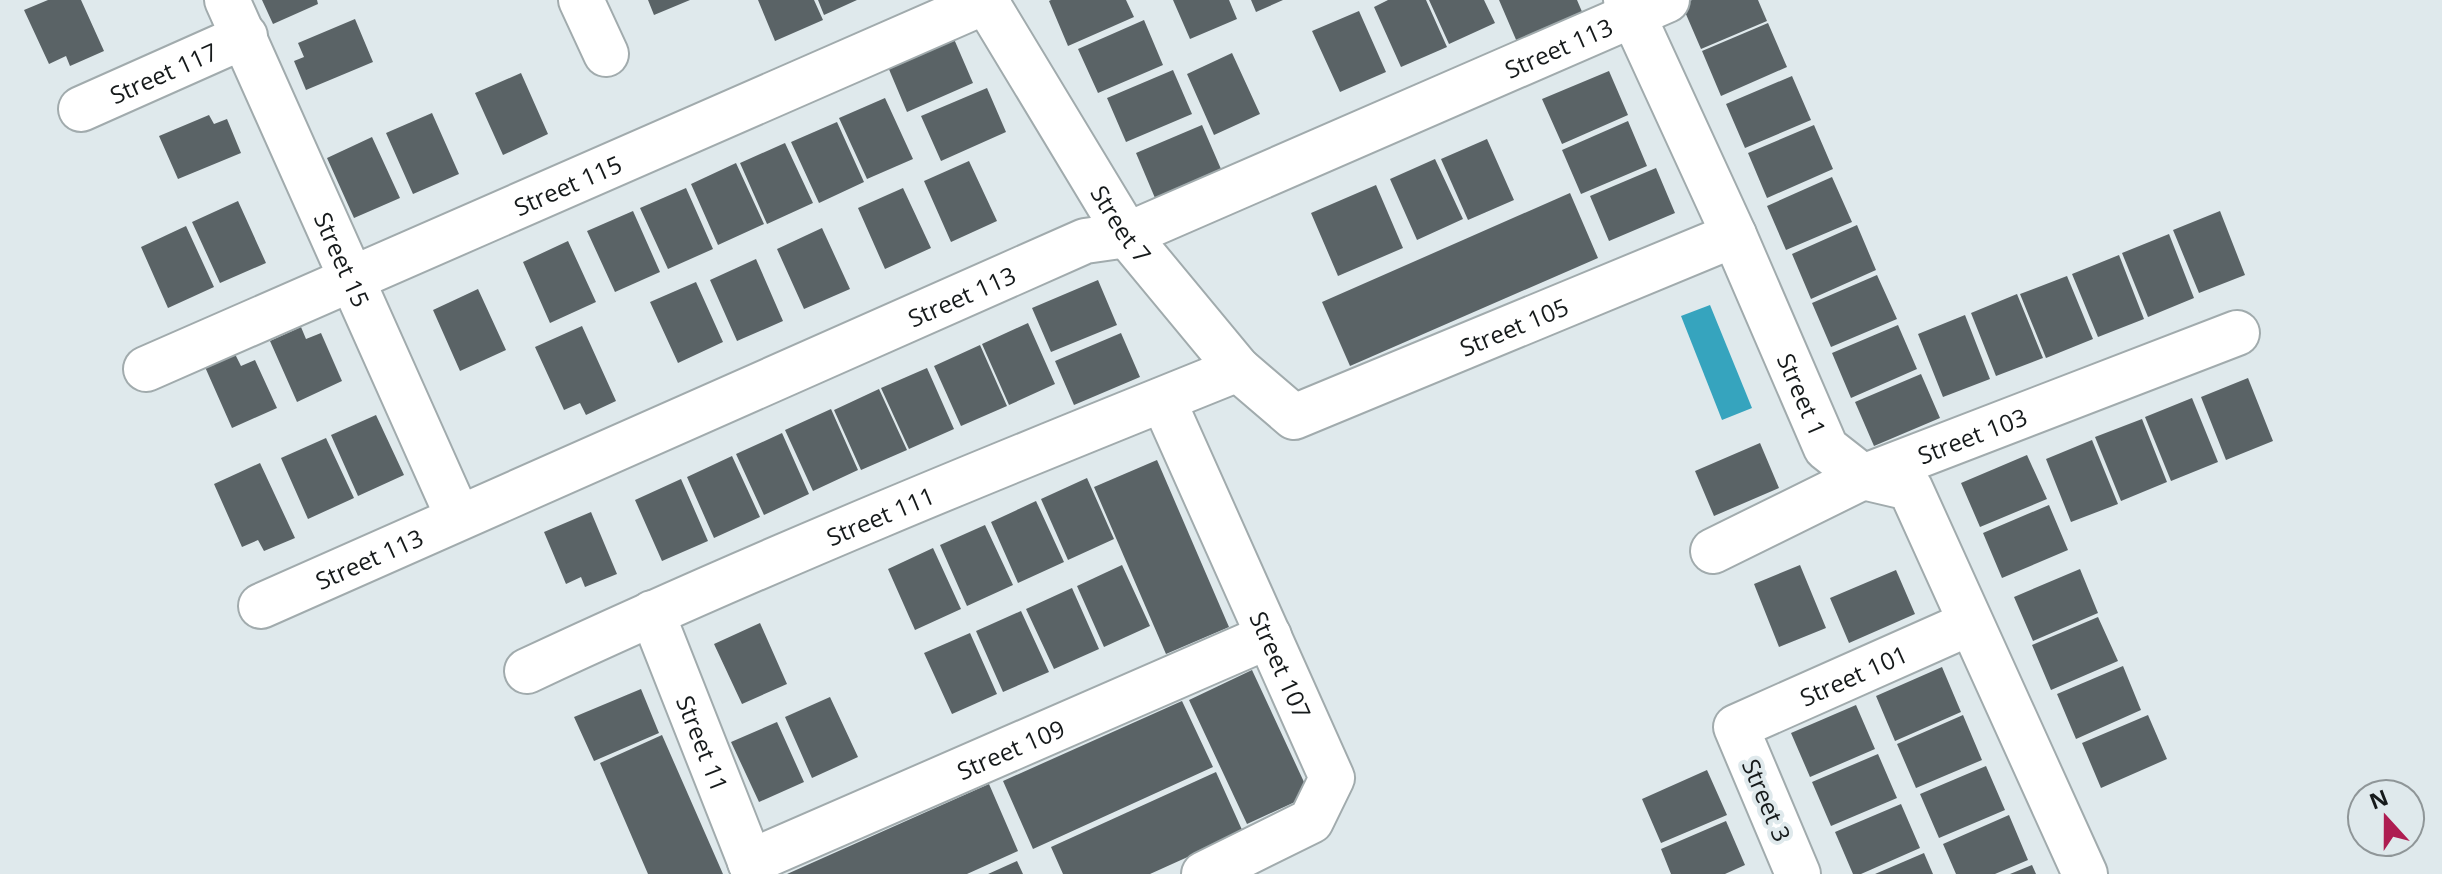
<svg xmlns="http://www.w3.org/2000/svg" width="2442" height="874" font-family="'Open Sans',sans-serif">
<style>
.water{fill:#36a4be}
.building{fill:#5a6366}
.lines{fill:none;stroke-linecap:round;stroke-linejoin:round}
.minor-casing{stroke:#a1abad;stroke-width:48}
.minor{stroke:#fff;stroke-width:44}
.labels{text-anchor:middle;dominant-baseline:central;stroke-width:8;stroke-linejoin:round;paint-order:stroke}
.street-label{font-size:24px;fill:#161a1b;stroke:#dfe9ec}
</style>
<rect width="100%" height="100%" fill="#dfe9ec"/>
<path class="water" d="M1710 305 1752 408 1722 420 1681 316Z"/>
<path class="building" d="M48 0H81L104 51 70 66 66 56 49 64 24 10Z
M262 0H317L318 4 273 24Z
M648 0H690L654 15Z
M758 0H814L823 20 775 41Z
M818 0H857L824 15Z
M1051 0H1126L1134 17 1068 46 1049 1Z
M1173 0H1229L1237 19 1190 39Z
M1251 0H1283L1256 12Z
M1388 0H1426L1447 47 1401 67 1374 7Z
M1429 0H1484L1495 23 1449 44Z
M1499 0H1577L1583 14 1517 42Z
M1692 0H1758L1767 21 1701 49 1682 5Z
M1359 11 1386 72 1340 92 1312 31Z
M355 19 373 62 306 90 294 61 304 57 298 43Z
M1144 20 1163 65 1098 93 1078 49Z
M1768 23 1787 67 1721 96 1702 51Z
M954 39 973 83 907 112 888 67Z
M1232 53 1260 114 1214 135 1187 74Z
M1173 70 1192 114 1126 142 1107 98Z
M1609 71 1628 115 1562 144 1542 99Z
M521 73 548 134 503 155 475 93Z
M1792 76 1811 120 1745 148 1726 104Z
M987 88 1006 132 941 161 921 116Z
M885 98 913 159 867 179 839 118Z
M432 113 459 174 413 194 386 133Z
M209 115 214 124 227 119 241 153 178 179 159 136Z
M1628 121 1647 166 1581 194 1562 150Z
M837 122 864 182 819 203 791 142Z
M1202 125 1221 169 1155 198 1136 153Z
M1814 125 1833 169 1767 198 1748 153Z
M372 137 400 198 354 218 327 158Z
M1487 139 1514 200 1468 220 1441 159Z
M785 143 813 203 767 224 740 163Z
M1435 159 1463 219 1417 240 1390 179Z
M969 161 997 221 951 242 924 181Z
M736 163 764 224 718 245 691 184Z
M1656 168 1675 213 1609 241 1590 196Z
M1832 177 1852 222 1786 250 1767 206Z
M1376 185 1403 248 1338 276 1311 213Z
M686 188 713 249 668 269 640 208Z
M903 188 931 248 885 269 858 208Z
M1570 193 1598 258 1350 366 1322 302Z
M238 201 266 263 220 283 192 222Z
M633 211 660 272 615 292 587 231Z
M2220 211 2245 275 2199 293 2173 230Z
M1857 225 1876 270 1811 299 1792 254Z
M186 226 214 287 168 308 141 247Z
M822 228 850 289 804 309 777 249Z
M2169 234 2194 298 2148 317 2122 253Z
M568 241 596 302 550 323 523 262Z
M2119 255 2144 319 2098 337 2072 274Z
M756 259 783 321 737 341 710 280Z
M1877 275 1897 319 1831 347 1812 303Z
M2067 276 2093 339 2046 358 2020 294Z
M1098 280 1117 325 1051 352 1032 308Z
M696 282 723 342 678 363 650 302Z
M478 289 506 350 460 371 433 310Z
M2017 294 2043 358 1996 376 1971 313Z
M1965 315 1990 379 1943 397 1918 334Z
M1028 323 1055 384 1009 405 982 344Z
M1898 325 1917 369 1851 398 1832 353Z
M582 326 616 401 586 415 580 403 564 410 535 347Z
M301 327 306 339 321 333 342 381 297 402 270 341Z
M1121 333 1140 377 1074 405 1055 361Z
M980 345 1007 406 961 426 934 366Z
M235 354 241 366 255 360 277 408 232 428 205 367Z
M927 368 954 429 909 449 881 388Z
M1921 374 1940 418 1874 446 1855 402Z
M2248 378 2273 441 2226 460 2201 397Z
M879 389 907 450 861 470 834 410Z
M2192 398 2218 462 2171 481 2145 417Z
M831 409 858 470 813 491 785 430Z
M376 415 404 475 358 496 331 435Z
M2142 419 2167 482 2121 501 2095 437Z
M782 433 809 494 764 515 736 454Z
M326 438 354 498 308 519 281 458Z
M2092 440 2118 504 2071 522 2046 459Z
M1760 443 1779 488 1714 516 1695 471Z
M2027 455 2047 499 1980 527 1961 483Z
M732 456 760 517 714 538 687 477Z
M1157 460 1229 627 1166 654 1094 487Z
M260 463 295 538 264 551 258 540 242 547 214 484Z
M1087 478 1114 539 1068 560 1041 499Z
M681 479 708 541 662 561 635 500Z
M1036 501 1064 562 1018 583 991 522Z
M2049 505 2068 550 2002 578 1983 533Z
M591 512 617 574 585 587 581 577 566 584 544 532Z
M985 525 1013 585 967 606 940 545Z
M933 548 961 609 915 630 888 569Z
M1122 565 1150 626 1104 647 1077 586Z
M1800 565 1826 628 1779 647 1754 584Z
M2080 569 2098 613 2033 641 2014 597Z
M1896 570 1915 614 1849 643 1830 598Z
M1072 588 1099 649 1054 669 1026 609Z
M1021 611 1049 672 1003 692 976 631Z
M2098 617 2118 661 2051 690 2032 645Z
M760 623 787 684 742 704 714 644Z
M970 633 997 694 952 714 924 653Z
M2123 666 2141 710 2076 739 2057 694Z
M1942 667 1961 712 1895 741 1876 696Z
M1252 670 1310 795 1247 824 1189 700Z
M641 689 659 733 594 761 574 717Z
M830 697 858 757 812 778 785 717Z
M1182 701 1213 767 1033 849 1003 781Z
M1856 705 1875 749 1810 777 1791 733Z
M1963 715 1982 760 1916 788 1897 744Z
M2148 715 2167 759 2101 788 2082 743Z
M777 722 804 782 759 802 731 742Z
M662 735 723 874H648L600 763Z
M1878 754 1897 798 1831 826 1812 782Z
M1986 766 2005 810 1939 838 1920 794Z
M1707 770 1727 815 1661 843 1642 799Z
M1216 772 1243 832 1150 874H1063L1051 847Z
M989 784 1018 851 967 874H787Z
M1901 804 1920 848 1861 874H1853L1835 832Z
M2009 815 2028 860 1995 874H1956L1943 844Z
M1726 821 1745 865 1725 874H1671L1661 849Z
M1924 853 1933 874H1875Z
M1017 861 1023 874H988Z
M2032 865 2036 874H2010Z"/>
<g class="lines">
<defs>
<g id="minor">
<path id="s1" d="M227 0 458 517"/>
<path d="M581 0 606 54"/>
<path id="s2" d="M985 0 1127 235 1238 369 1294 417 1734 235"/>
<path id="s3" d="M1626 0 1734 235 1826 448 1863 477 1910 488 2085 874"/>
<path id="s4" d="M81 109 245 36"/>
<path id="s5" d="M146 369 989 0"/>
<path id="s6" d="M1163 400 1332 778 1311 821 1204 874"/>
<path id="s7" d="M1713 551 1863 477 2237 333"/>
<path id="s8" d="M261 606 1085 241 1127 235 1667 0"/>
<path id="s9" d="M652 613 755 874"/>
<path id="s10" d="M527 671C760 562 999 465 1238 369"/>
<path id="s11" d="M750 862 1269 636"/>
<path id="s12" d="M1798 874 1736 727 1970 623"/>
</g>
</defs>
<use href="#minor" class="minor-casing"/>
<use href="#minor" class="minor"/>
</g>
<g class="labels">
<g class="street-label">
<text stroke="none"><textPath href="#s8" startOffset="1414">Street 113</textPath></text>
<text stroke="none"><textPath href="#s4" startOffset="90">Street 117</textPath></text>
<text stroke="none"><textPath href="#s5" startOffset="460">Street 115</textPath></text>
<text stroke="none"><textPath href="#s2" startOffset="262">Street 7</textPath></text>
<text stroke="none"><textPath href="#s1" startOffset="284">Street 15</textPath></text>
<text stroke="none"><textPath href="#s8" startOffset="766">Street 113</textPath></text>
<text stroke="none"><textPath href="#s2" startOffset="760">Street 105</textPath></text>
<text stroke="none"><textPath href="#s3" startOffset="432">Street 1</textPath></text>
<text stroke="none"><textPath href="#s7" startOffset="284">Street 103</textPath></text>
<text stroke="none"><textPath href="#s10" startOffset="386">Street 111</textPath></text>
<text stroke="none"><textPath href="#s8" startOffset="118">Street 113</textPath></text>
<text stroke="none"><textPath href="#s6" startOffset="290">Street 107</textPath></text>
<text stroke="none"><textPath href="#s12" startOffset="288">Street 101</textPath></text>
<text stroke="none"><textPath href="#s9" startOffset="140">Street 11</textPath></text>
<text stroke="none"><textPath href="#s11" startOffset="284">Street 109</textPath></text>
<text transform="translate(1767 800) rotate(67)">Street 3</text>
</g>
</g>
<g transform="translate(2386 818) rotate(339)"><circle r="38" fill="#dfe9ec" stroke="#8f9698" stroke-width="2"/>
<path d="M0-6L14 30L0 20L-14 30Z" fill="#ae1d51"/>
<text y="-12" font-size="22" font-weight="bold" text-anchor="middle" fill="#161a1b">N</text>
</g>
</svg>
